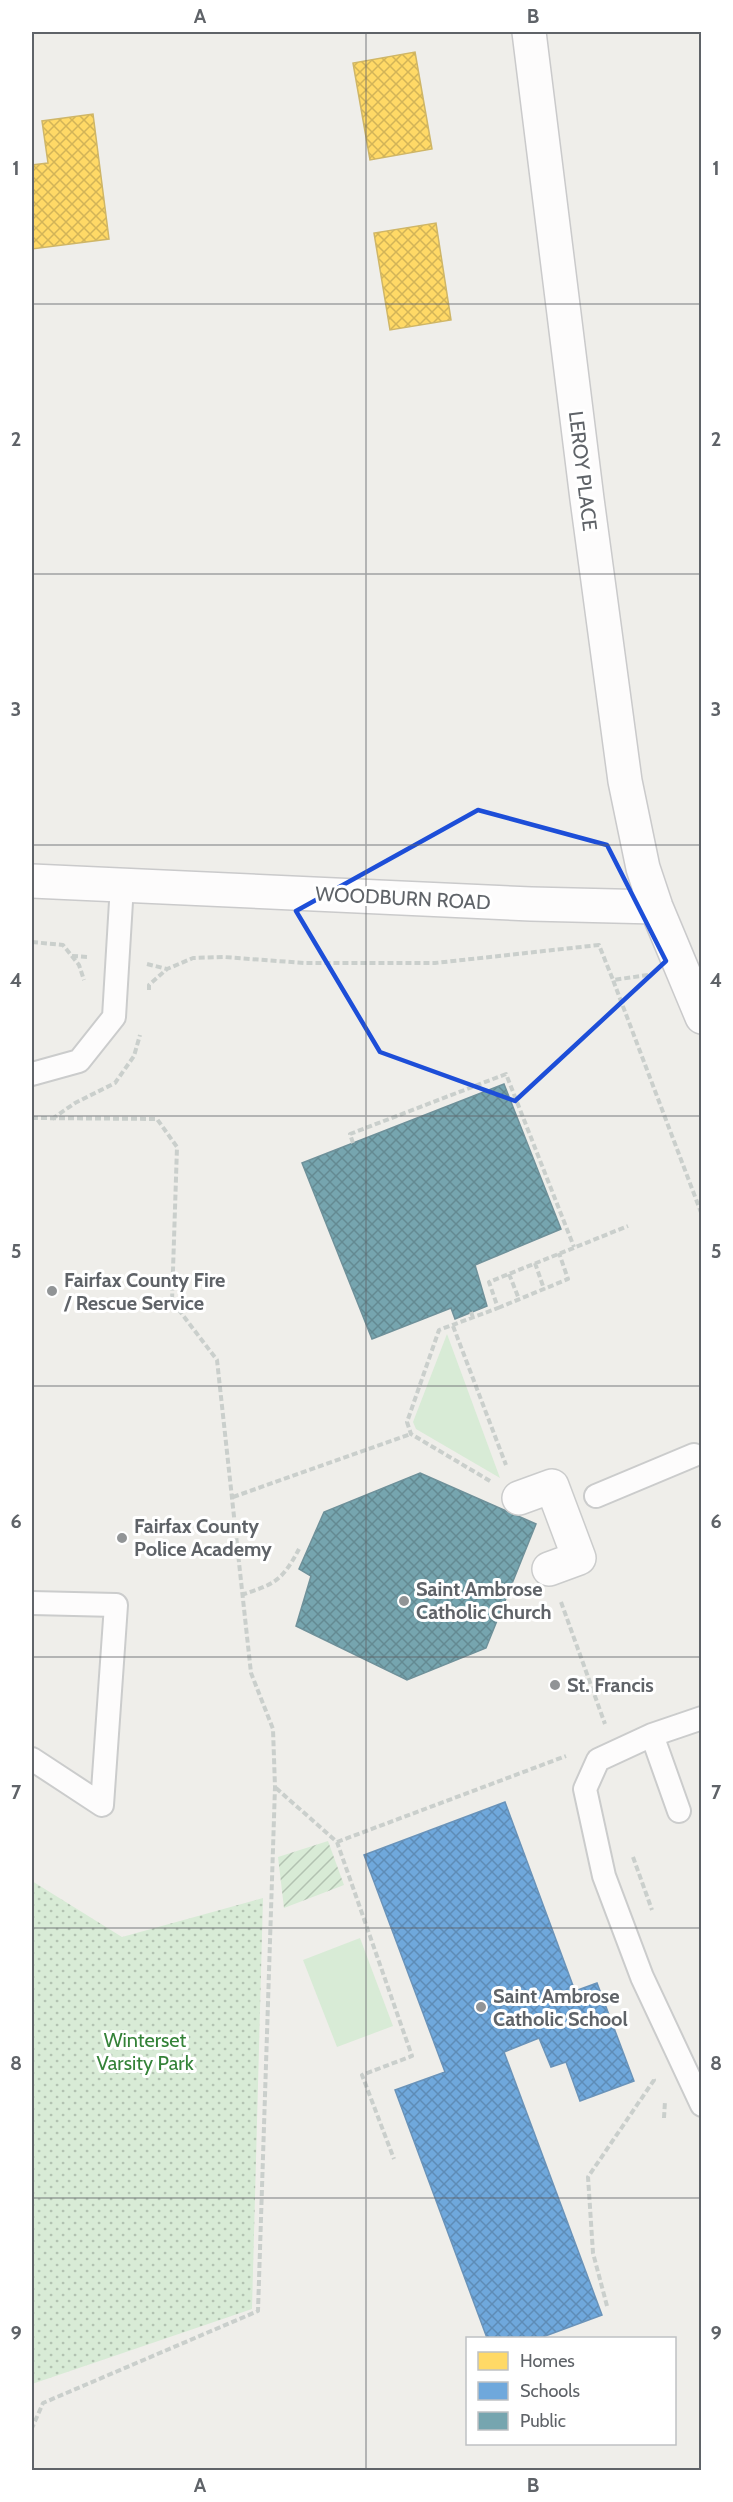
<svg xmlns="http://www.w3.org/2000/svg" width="733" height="2502" font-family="Cabin,sans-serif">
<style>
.grass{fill:#d8ebd6}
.park{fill:url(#park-dots)}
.garden{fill:url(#garden-furrows)}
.homes{fill:url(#homes-cross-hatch);stroke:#cfb667;stroke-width:1.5}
.schools{fill:url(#schools-cross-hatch);stroke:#6a93b9;stroke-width:1.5}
.public{fill:url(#public-cross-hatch);stroke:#6f919a;stroke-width:1.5}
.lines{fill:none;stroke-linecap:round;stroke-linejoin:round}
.lane-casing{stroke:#cbcccc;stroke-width:26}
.street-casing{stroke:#cbcccc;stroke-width:36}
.secondary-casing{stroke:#cacacb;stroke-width:36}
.path{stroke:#cacfcc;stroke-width:4;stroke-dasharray:6 3;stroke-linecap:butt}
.lane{stroke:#fdfcfc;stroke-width:22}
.street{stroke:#fdfcfc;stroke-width:33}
.secondary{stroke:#fdfcfc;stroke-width:33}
.marked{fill:none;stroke:#1d4ed8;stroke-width:4.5;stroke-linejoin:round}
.grid{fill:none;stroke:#5f6368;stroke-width:1.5;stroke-opacity:0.55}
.poi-dot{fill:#919496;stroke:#fff;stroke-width:2}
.labels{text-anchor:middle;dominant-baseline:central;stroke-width:6;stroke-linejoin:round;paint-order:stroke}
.street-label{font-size:20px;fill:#5f6368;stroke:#fff}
.poi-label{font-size:20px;font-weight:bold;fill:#5f6368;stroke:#fff;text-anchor:start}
.park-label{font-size:20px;fill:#348238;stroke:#fff}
.neatline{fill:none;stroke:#5f6368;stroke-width:2}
.grid-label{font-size:20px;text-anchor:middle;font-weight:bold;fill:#5f6368}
</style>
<defs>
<pattern id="park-dots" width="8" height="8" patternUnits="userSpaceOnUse" patternTransform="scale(1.5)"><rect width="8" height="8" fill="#d8ebd6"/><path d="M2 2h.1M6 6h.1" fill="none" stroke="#b2c2b1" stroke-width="1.8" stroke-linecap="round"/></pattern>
<pattern id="garden-furrows" width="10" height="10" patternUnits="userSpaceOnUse" patternTransform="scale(1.5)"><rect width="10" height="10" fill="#d8ebd6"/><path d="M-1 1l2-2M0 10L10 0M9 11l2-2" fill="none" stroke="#b2c2b1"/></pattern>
<pattern id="homes-cross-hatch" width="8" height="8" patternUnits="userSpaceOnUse" patternTransform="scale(1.5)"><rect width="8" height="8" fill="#ffd966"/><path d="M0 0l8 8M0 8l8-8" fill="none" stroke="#d2b458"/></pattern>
<pattern id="schools-cross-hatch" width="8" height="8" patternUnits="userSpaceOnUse" patternTransform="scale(1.5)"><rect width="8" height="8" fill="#6fa8dc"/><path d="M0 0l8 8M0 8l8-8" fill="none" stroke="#5e8cb6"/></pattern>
<pattern id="public-cross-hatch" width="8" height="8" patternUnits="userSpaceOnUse" patternTransform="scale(1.5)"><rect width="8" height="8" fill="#76a5af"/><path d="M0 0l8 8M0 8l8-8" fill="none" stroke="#648a92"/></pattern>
</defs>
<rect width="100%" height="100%" fill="#efeeea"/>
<path class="grass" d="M447 1334 500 1478 416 1429 413 1422Z
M360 1938 393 2026 337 2047 303 1960Z"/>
<path class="park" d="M32 1881 122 1937 263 1898 252 2309 32 2384Z"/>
<path class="garden" d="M328 1841 344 1885 284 1908 278 1857Z"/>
<path class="homes" d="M415 52 432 149 370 160 353 63Z
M93 114 109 239 32 249V165L48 163 42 121Z
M436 223 451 320 390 330 374 233Z"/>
<path class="schools" d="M505 1802 575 1991 597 1983 634 2081 580 2101 566 2062 551 2067 539 2038 504 2052 602 2315 540 2338H487L395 2090 445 2072 364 1855Z"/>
<path class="public" d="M504 1084 561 1229 475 1265 487 1306 455 1319 451 1308 372 1339 302 1163Z
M420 1473 536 1524 486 1648 407 1680 296 1626 311 1576 299 1569 324 1512Z"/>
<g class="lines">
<defs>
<path id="lane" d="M32 1074 79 1061 114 1017 122 885
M596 1496 694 1455
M32 1603 116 1605 102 1805 32 1759
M702 1718 652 1735 598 1760 585 1789 604 1876 642 1977 702 2105
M652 1735 679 1811"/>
<path id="street" d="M519 1498 552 1486 579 1558 549 1569"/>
<path id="secondary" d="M529 32 587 499 625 781 643 868 656 907 702 1017
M32 881 531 904 656 907"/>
</defs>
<use href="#lane" class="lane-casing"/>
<use href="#street" class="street-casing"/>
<use href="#secondary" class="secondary-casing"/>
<path class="path" d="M32 942 63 945 79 965 84 980
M72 956 89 957
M147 964 167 969
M648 975 613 980 702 1215
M149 990V985L167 969 193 958 224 957 304 963H435L599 945 613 980
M32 1118 157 1119 177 1147 172 1301 217 1360 251 1673 273 1729 275 1787 258 2311 43 2403 32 2428
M52 1119 75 1103 115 1083 134 1056 140 1035
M353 1143 350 1134 506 1074 574 1247
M535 1263 544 1289
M509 1274 519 1299
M498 1308 568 1279 559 1253
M471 1312 473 1318
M453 1326 506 1465
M490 1481 411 1434 407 1422 439 1330 498 1308 489 1282 628 1226
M233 1497 411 1434
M241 1595C275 1584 282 1581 299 1549
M561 1602 605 1724
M276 1788 337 1842 412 2056 362 2075 394 2159
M337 1842 566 1756
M633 1857 652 1910
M664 2118 665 2101
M607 2306 593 2253 588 2177 654 2080 653 2078"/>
<use href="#lane" class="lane"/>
<use href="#street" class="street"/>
<use href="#secondary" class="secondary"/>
</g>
<path class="marked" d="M478 810 607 845 666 961 515 1101 380 1052 296 911Z"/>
<path class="grid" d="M366 32V2470M32 304H702M32 574H702M32 845H702M32 1116H702M32 1386H702M32 1657H702M32 1928H702M32 2198H702"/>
<g class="poi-dot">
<circle cx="52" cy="1291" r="6"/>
<circle cx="122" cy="1538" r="6"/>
<circle cx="404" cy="1601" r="6"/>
<circle cx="555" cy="1685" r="6"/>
<circle cx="481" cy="2007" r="6"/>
</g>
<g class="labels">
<g class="street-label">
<text transform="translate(583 471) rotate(83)">LEROY PLACE</text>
<text transform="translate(403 898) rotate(3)">WOODBURN ROAD</text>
</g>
<g class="poi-label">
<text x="64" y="1280">Fairfax County Fire<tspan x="64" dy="23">/ Rescue Service</tspan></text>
<text x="134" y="1526">Fairfax County<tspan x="134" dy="23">Police Academy</tspan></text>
<text x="416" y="1589">Saint Ambrose<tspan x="416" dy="23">Catholic Church</tspan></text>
<text x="567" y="1685">St. Francis</text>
<text x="493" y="1996">Saint Ambrose<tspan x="493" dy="23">Catholic School</tspan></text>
</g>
<g class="park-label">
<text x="145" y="2040">Winterset<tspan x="145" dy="23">Varsity Park</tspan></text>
</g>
</g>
<rect width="733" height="2502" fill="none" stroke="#ffffff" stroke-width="66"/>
<rect x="466" y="2337" width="210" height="108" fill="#ffffff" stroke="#bfc1c3" stroke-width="1.5"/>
<rect x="478" y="2352" width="30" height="18" fill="#ffd966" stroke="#bfc1c3" stroke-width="1.5"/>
<text x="520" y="2367" font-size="18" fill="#5f6368">Homes</text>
<rect x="478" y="2382" width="30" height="18" fill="#6fa8dc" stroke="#bfc1c3" stroke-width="1.5"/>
<text x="520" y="2397" font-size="18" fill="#5f6368">Schools</text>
<rect x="478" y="2412" width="30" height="18" fill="#76a5af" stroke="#bfc1c3" stroke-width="1.5"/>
<text x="520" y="2427" font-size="18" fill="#5f6368">Public</text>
<rect x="33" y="33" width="667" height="2436" class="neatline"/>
<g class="grid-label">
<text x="200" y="23">A</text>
<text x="533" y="23">B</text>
<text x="16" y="175">1</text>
<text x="716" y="175">1</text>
<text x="16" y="446">2</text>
<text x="716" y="446">2</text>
<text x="16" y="716">3</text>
<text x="716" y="716">3</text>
<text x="16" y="987">4</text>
<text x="716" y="987">4</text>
<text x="16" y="1258">5</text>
<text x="716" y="1258">5</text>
<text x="16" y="1528">6</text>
<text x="716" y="1528">6</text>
<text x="16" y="1799">7</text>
<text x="716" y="1799">7</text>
<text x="16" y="2070">8</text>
<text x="716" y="2070">8</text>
<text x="16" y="2340">9</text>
<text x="716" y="2340">9</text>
<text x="200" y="2492">A</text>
<text x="533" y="2492">B</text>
</g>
</svg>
